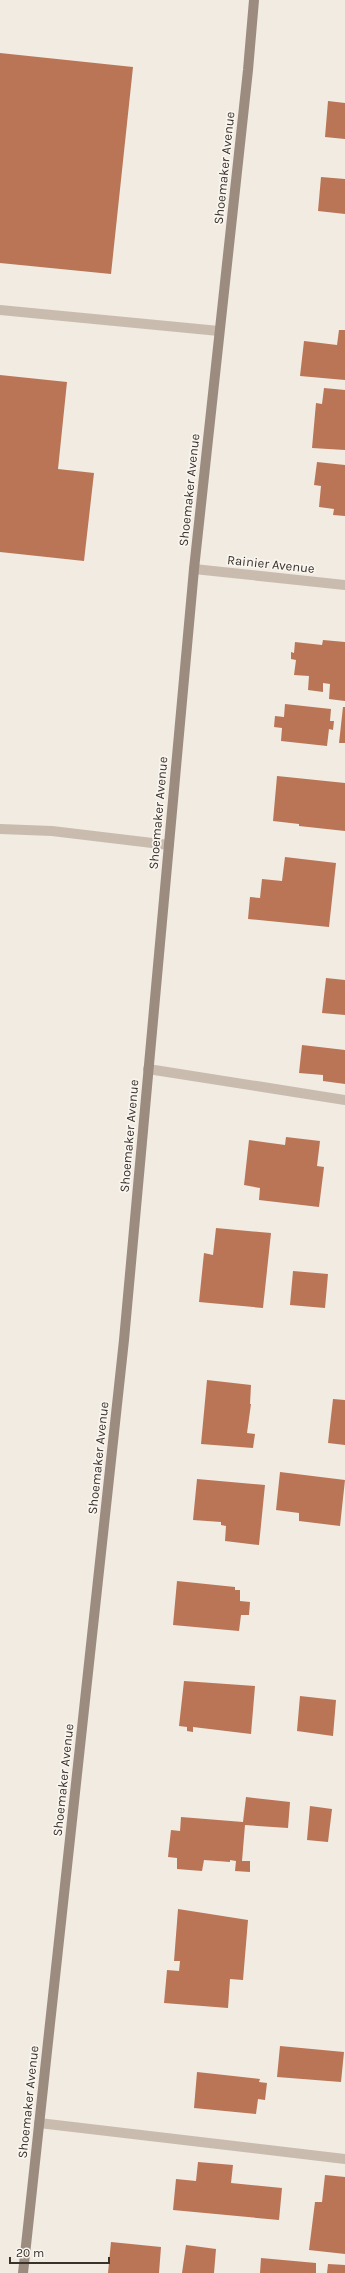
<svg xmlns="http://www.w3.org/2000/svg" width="345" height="2273" font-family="Karla,sans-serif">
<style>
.building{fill:#ba7557}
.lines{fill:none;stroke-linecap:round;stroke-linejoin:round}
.service{stroke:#c9bcaf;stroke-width:10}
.minor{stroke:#c9bcaf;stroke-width:10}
.secondary{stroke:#9c8c80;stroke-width:10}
.labels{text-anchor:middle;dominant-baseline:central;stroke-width:3.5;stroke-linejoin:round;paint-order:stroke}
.street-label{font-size:13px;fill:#38312c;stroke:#f9f5ee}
</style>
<rect width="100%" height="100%" fill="#f1ebe2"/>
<path class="building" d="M0 53 133 67 111 274 0 263Z
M328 101 345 103V139L325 137Z
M321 177 345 179V214L318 211Z
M339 330H345V380L300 376 304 341 337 345Z
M0 375 67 382 58 469 94 473 84 561 0 552Z
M324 388 345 390V450L312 448 316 403 322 404Z
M317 462 345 465V516L333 515 334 509 319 507 321 486 314 485Z
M323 640 345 642V701L329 699 330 684 323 683V692L308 690 309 676 294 675 296 660 291 659V652L294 653 295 642 322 645Z
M285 704 331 709 330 721H334L333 730 329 729 327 746 281 741 282 728 274 727 275 716 284 717Z
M343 707H345V743H339Z
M277 776 345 783V831L299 826V824L273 821Z
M285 857 336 863 329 927 248 919 250 897 260 898 262 879 282 881Z
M326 978 345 980V1015L322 1013Z
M302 1045 345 1050V1084L323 1081V1075L299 1073Z
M286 1137 320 1141 317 1166 324 1167 319 1207 259 1200 260 1188 244 1185 249 1140 285 1145Z
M216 1228 271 1233 263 1308 199 1302 204 1253 213 1255Z
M293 1271 328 1274 325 1308 290 1305Z
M207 1380 251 1385 250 1404H251L247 1433 255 1434 253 1448 201 1444Z
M333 1399 345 1400V1445L328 1443Z
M280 1472 345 1480 340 1526 299 1521V1513L276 1510Z
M197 1479 265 1485 259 1545 225 1541 226 1526 221 1525V1522L193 1520Z
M177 1581 235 1587V1590H240V1601L250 1602 249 1615H241L239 1631 173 1625Z
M184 1681 255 1686 251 1734 193 1727V1732L187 1731V1727L179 1726Z
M300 1696 336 1700 333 1736 297 1731Z
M246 1797 290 1802 288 1828 245 1825 242 1861H250V1872L235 1871 236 1861 230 1860V1862L204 1860 202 1871 177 1869V1858L168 1857 171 1830 180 1831 181 1817 243 1822Z
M310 1806 332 1809 328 1842 307 1840Z
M178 1909 248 1920 243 1980 230 1979 228 2008 164 2003 167 1970 179 1971 180 1961H174Z
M280 2046 344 2052 341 2082 277 2077Z
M197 2072 260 2079 259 2082 267 2083 265 2100 258 2099 256 2114 194 2108Z
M198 2162 233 2165 231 2183 282 2188 279 2220 173 2210 176 2179 196 2181Z
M325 2175 345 2177V2254L309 2250 315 2202H322Z
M111 2242 161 2247 159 2273H108Z
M186 2245 216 2249 214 2273H182Z
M261 2258 316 2263V2273H260Z
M328 2264 345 2265V2273H327Z"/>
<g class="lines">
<path class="service" d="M0 310 219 331
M0 829 52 831 169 845
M148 1069 345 1100
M39 2123 345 2159"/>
<path class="minor" d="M194 569 345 585"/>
<path class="secondary" d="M23 2273 124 1340 194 569 248 70 254 0"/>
</g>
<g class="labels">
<g class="street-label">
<text transform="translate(224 168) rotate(-84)">Shoemaker Avenue</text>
<text transform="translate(189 490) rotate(-84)">Shoemaker Avenue</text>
<text transform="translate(271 564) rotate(6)">Rainier Avenue</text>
<text transform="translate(158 813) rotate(-85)">Shoemaker Avenue</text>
<text transform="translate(129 1136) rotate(-85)">Shoemaker Avenue</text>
<text transform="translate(98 1458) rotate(-84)">Shoemaker Avenue</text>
<text transform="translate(63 1780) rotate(-84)">Shoemaker Avenue</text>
<text transform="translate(28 2102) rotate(-84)">Shoemaker Avenue</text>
</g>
</g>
<path d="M10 2257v6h99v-6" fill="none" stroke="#38312c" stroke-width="2"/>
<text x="16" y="2257" font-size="12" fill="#38312c" stroke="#f9f5ee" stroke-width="3" paint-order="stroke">20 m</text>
</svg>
